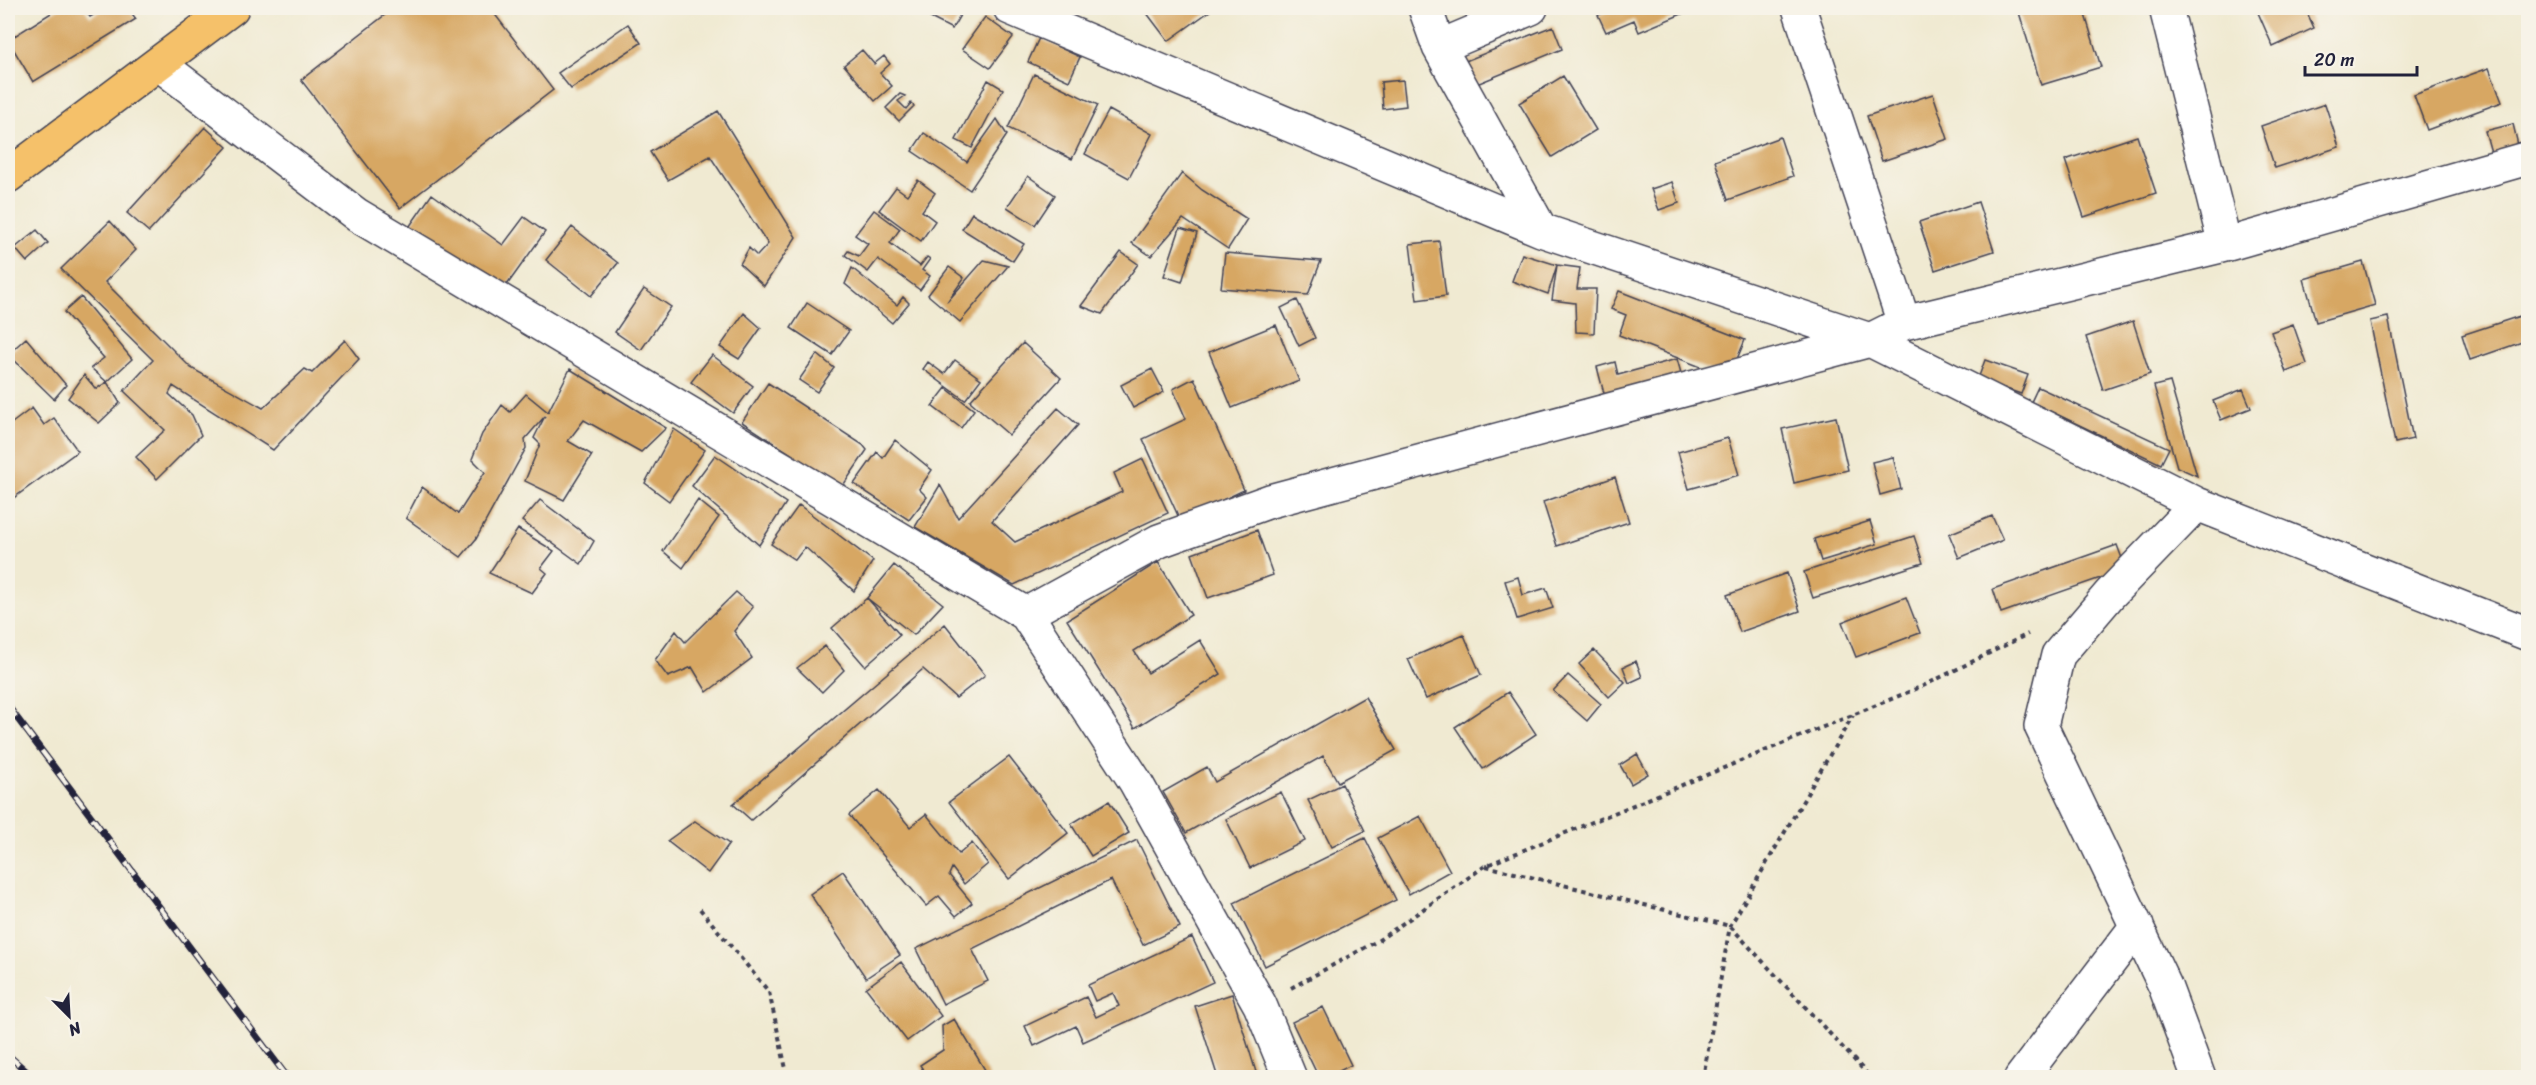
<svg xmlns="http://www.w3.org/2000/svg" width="2536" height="1085" font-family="Sriracha,sans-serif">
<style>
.building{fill:#d7a763}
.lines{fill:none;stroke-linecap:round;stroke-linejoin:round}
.minor-casing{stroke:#414052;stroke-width:36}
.highway-casing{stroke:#414052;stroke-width:36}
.path{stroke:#414052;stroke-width:4;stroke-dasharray:4.5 4.5;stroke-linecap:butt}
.minor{stroke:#fff;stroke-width:33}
.highway{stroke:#f5c16b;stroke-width:33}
.rail-casing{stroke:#22223b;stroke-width:7}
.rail{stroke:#f7f3e8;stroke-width:4.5;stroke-dasharray:14;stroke-linecap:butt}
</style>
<rect width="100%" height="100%" fill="#f7f3e8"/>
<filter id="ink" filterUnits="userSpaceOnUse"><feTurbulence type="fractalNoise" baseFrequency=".0167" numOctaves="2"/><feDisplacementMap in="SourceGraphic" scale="12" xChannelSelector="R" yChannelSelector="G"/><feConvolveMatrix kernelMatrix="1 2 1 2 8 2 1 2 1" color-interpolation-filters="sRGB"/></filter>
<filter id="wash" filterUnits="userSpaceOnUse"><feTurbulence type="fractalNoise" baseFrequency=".008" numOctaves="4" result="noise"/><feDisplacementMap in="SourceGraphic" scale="24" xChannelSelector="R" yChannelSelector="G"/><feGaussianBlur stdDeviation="1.35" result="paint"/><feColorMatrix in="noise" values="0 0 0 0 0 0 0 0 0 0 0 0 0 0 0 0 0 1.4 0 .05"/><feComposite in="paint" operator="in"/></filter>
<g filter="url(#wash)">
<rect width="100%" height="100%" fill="#f0ead2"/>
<g id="blocks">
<path class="building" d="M59 8H84L90 17 105 8H128L136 19 33 82 8 40Z
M394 8H490L553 90 400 208 301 80Z
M917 8H945L960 15 952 29 915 10Z
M1143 8H1214L1168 41Z
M1616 8H1696L1639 32 1634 20 1606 32 1598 15Z
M2024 8H2083L2101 67 2041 85 2018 9Z
M2256 8H2305L2314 28 2273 47Z
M985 17 1013 37 990 68 962 49Z
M628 24 641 43 571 89 558 73Z
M1553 26 1562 49 1472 86 1463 62Z
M1039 38 1080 57 1069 81 1028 62Z
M862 50 874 64 884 56 890 64 880 73 892 86 875 101 844 65Z
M2489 68 2502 102 2427 130 2414 95Z
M1034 74 1098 105 1072 159 1008 128Z
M1563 76 1596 130 1552 157 1519 103Z
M988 80 1003 89 972 148 956 140Z
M1403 80 1406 106 1383 109 1381 82Z
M900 94 905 96 898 101 906 109 911 103 914 106 899 121 886 108Z
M1933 94 1948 139 1882 161 1867 116Z
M2325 104 2339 147 2275 168 2261 126Z
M1109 110 1152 134 1129 178 1085 154Z
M718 111 796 237 764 286 740 264 749 248 757 256 768 244 710 156 668 180 650 152Z
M997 119 1007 135 970 190 912 151 924 133 967 162Z
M2513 124 2519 149 2492 156 2485 131Z
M205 127 227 147 149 232 127 213Z
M2137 136 2156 193 2084 217 2065 160Z
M1780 137 1793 176 1728 200 1715 161Z
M1182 173 1202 190 1247 219 1228 249 1183 219 1151 256 1132 243Z
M1028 176 1055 195 1035 225 1007 207Z
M918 180 935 193 922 211 935 221 921 241 879 210 896 187 907 195Z
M1672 182 1679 203 1659 210 1651 189Z
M432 194 503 245 524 217 545 232 507 285 405 233Z
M1978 202 1994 251 1935 270 1919 222Z
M874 210 900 229 890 243 920 266 927 257 930 259 922 270 930 276 920 290 878 259 868 272 845 255 848 251 859 256 868 244 855 235Z
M972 213 1024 244 1013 261 962 229Z
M110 221 136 250 105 282 191 368 263 408 305 369 312 373 345 340 359 359 273 450 173 386 169 394 192 415 201 435 157 479 136 457 165 430 124 391 153 360 61 269Z
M572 227 618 263 591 296 546 260Z
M1180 228 1197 233 1182 282 1164 276Z
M37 230 48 243 27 262 15 248Z
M1439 241 1446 296 1417 300 1410 244Z
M1121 252 1138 264 1102 314 1081 306Z
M1225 253 1321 261 1308 295 1221 288Z
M1522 254 1557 265 1580 268 1577 289H1596L1594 333 1576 332 1575 303 1552 300 1557 265 1548 294 1512 281Z
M984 260 1008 266 960 322 928 295 949 267 964 278 947 302Z
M2363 262 2375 305 2316 322 2304 279Z
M852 268 897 305 903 297 909 303 892 323 845 284Z
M644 289 671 307 641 350 615 332Z
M1619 291 1745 340 1729 378 1619 335 1626 315 1611 309Z
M81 297 132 359 107 382 91 368 104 358 64 312Z
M1297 300 1315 338 1299 346 1281 308Z
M807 303 849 331 832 355 791 328Z
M744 313 761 328 739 359 720 347Z
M2523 315 2528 332V340L2470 360 2462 335Z
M2388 317 2413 439 2395 443 2370 321Z
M2133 321 2150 374 2103 390 2086 337Z
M2293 324 2307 364 2286 372 2271 332Z
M1276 325 1299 381 1232 408 1209 352Z
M26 338 66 385 54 399 8 354Z
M1023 343 1061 378 1009 435 970 401Z
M817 354 834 368 817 392 799 380Z
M712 355 753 386 733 413 691 382Z
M1677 359 1683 380 1606 401 1597 367 1615 362 1618 375Z
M955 360 981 379 965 400 923 369 928 362 944 374Z
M1985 360 2028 375 2021 394 1978 379Z
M570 369 666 428 641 452 584 420 568 441 592 455 564 500 525 481 540 444 534 438 545 416 525 439 526 448 476 539 461 557 406 518 422 487 458 514 485 472 472 459 482 434 502 405 510 412 526 394 548 412Z
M1152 369 1164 392 1133 408 1121 385Z
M84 375 96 389 107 382 120 403 99 423 68 398Z
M1194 378 1244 490 1180 520 1143 439 1186 419 1173 389Z
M2170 382 2197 476 2177 467 2154 386Z
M768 383 863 445 867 450 842 487 742 422Z
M2038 387 2169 448 2161 464 2031 402Z
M946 388 974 410 961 428 932 406Z
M2243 389 2251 408 2221 420 2213 401Z
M32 408 44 425 54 418 78 451 8 502V426Z
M1058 408 1078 425 992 521 1015 542 1122 492 1114 473 1143 459 1168 513 1014 585 915 527 940 485 958 518Z
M1836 417 1848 470 1794 483 1782 429Z
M674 429 705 450 669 501 645 483Z
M1728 438 1739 475 1689 489 1678 452Z
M895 440 932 470 919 489 927 497 909 520 854 484 877 452 883 458Z
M715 455 786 503 759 545 692 486Z
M1893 457 1901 489 1880 495 1872 462Z
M1615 477 1629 522 1557 546 1543 502Z
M540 500 594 541 581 564 522 521Z
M698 500 719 517 683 568 663 551Z
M799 505 873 561 854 591 805 547 795 560 771 544Z
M1992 516 2003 540 1959 558 1949 534Z
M1870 521 1877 544 1821 561 1814 539Z
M518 529 554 551 541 568 547 573 532 593 489 573Z
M1257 530 1273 575 1208 598 1192 554Z
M1914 536 1923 563 1813 598 1804 572Z
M2117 545 2126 569 2001 613 1993 589Z
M1158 562 1191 615 1134 651 1148 673 1200 640 1221 674 1135 728 1067 620Z
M894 565 943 604 914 635 867 598Z
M1787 573 1800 611 1740 632 1727 595Z
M1518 577 1523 595 1546 588 1553 608 1517 619 1505 581Z
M736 592 753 607 734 631 752 658 707 692 692 667 668 677 655 660 676 631 685 642Z
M1906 597 1920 633 1856 657 1842 622Z
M867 598 900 635 865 666 832 628Z
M945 624 985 675 956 698 923 669 751 820 733 804Z
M1464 635 1481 675 1426 699 1408 659Z
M825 646 844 670 822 692 797 668Z
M1594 650 1625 682 1609 697 1579 664Z
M1636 661 1642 677 1629 683 1623 667Z
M1568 675 1601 704 1587 721 1553 691Z
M1508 692 1536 734 1483 769 1455 727Z
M1365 697 1396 750 1338 782 1323 756 1186 833 1163 792 1207 767 1215 782Z
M1637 754 1648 774 1631 784 1620 765Z
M1009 757 1068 833 1009 879 949 802Z
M1342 784 1365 831 1332 847 1308 800Z
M879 790 910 827 926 814 959 854 972 843 988 864 964 884 952 868 949 875 972 903 956 916 939 896 926 906 849 815Z
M1281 792 1305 841 1250 868 1226 819Z
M1109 801 1129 833 1091 856 1071 824Z
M1420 816 1450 871 1409 894 1378 838Z
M695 821 729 844 708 873 667 841Z
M1365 838 1396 900 1265 966 1234 903Z
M1137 840 1180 927 1143 945 1111 880 972 949 988 981 943 1004 916 949Z
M843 871 900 955 866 978 810 894Z
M1192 937 1213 982 1083 1042 1076 1026 1034 1046 1025 1026 1086 997 1096 1017 1119 1006 1113 993 1095 1001 1088 985Z
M901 962 941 1016 907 1041 866 988Z
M1232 994 1256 1072 1239 1078H1218L1195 1006Z
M1323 1007 1351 1065 1326 1078H1319L1292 1022Z
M954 1019 990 1078H928L920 1065 943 1050 942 1026Z"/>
</g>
</g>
<g filter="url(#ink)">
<use href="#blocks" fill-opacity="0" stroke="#414052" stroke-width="1.5"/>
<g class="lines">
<defs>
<path id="minor" d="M1010 8 1541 230 1870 340 2197 504 2528 634
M1425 8 1439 47
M1531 8 1439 47 1541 230
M1799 8 1904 323
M2166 8 2225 245
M159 64 357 215 1026 614 1135 781 1260 1005 1290 1078
M2197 504 2110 594 2058 655 2041 726 2165 986 2199 1078
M1026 614 1159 541 1270 501 1870 340 1904 323 2225 245 2528 158
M2021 1078 2137 926"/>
<path id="highway" d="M8 176 232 8"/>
</defs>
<use href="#minor" class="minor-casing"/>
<use href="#highway" class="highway-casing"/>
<path class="path" d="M1486 866 1730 926 1871 1078
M700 909 769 992 788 1078
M1291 988 1379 940 1485 866 1923 686 2028 634
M1703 1078 1730 926 1853 715"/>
<use href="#minor" class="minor"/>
<use href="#highway" class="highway"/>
<defs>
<path id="rail" d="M8 706 288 1078
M8 1055 34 1078"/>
</defs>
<use href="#rail" class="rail-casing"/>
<use href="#rail" class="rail"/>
</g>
</g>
<rect width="2536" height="1085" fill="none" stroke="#f7f3e8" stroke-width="30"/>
<g transform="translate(69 1016) rotate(156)" stroke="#f7f3e8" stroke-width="4.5" paint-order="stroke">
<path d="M0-4.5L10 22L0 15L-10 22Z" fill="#22223b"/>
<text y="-9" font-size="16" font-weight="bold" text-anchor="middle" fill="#22223b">N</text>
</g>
<path d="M2305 66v9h112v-9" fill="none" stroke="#22223b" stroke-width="3"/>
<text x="2314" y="66" font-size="18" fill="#22223b" stroke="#f7f3e8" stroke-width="4.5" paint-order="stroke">20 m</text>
</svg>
